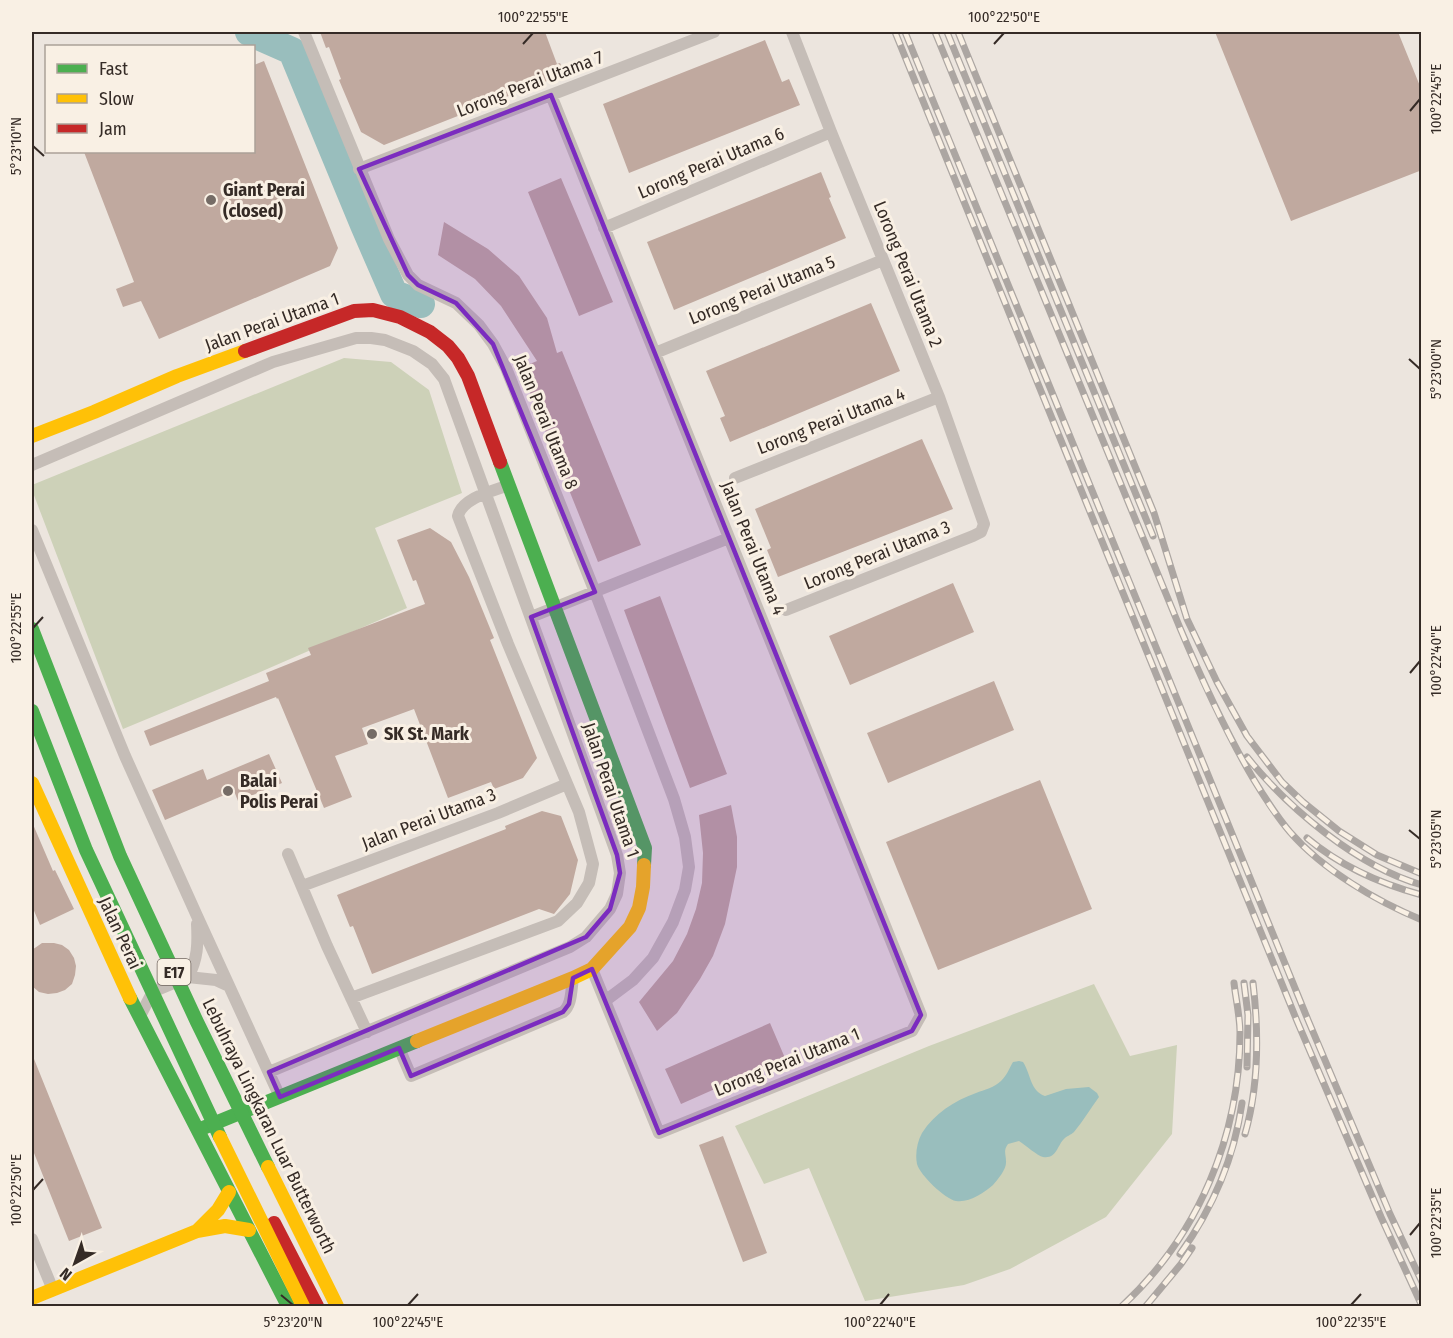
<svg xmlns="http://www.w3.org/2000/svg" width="1453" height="1338" font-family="'Fira Sans Condensed',sans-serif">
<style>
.green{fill:#cdd1b8}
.water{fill:#99bebd}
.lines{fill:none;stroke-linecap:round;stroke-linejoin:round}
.river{stroke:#99bebd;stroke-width:28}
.building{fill:#c0a99f}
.street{stroke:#c5bdb7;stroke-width:12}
.fast{stroke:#4caf50;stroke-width:14}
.slow{stroke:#ffc107;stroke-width:14}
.jam{stroke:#c62828;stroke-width:14}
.rail-casing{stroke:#aca6a2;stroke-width:7}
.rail{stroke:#f9f0e4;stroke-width:4.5;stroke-dasharray:14;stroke-linecap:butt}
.fast-bridge{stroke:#4caf50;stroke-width:14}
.slow-bridge{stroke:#ffc107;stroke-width:14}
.marked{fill:#7b2cbf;fill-opacity:0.2;stroke:#7b2cbf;stroke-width:4.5;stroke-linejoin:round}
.ticks{fill:none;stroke:#352b26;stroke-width:2}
.poi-dot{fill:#756c66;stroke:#f9f0e4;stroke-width:2}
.labels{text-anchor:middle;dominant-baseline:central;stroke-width:6;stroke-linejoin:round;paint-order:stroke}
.shield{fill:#f9f0e4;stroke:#70665f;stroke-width:1.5}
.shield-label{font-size:16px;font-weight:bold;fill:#352b26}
.street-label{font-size:18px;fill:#352b26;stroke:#f9f0e4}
.poi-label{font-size:18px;font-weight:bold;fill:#352b26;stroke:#f9f0e4;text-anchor:start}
.neatline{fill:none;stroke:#352b26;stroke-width:2}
.ticks-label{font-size:15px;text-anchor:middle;fill:#352b26}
</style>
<rect width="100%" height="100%" fill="#ece5de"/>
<path class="green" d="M344 358 391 362 429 390 462 493 375 528 407 608 258 673 123 729 32 490V485Z
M1094 984 1130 1056 1177 1045 1172 1134 1106 1217 1010 1269 964 1285 865 1301 809 1168 764 1184 735 1126 929 1046Z"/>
<path class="water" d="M1019 1061 1023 1062C1031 1074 1030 1091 1045 1096L1066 1089 1089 1087 1097 1093 1099 1097C1091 1108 1083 1121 1074 1132 1071 1135 1066 1136 1063 1140 1057 1147 1056 1159 1043 1157 1038 1156 1025 1145 1019 1141L1008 1144C1003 1151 1006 1154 1006 1161 1007 1169 998 1179 993 1185 984 1193 969 1203 956 1201 945 1199 920 1175 917 1164 915 1154 917 1142 922 1133 935 1113 954 1101 976 1093 984 1090 995 1087 1001 1081 1007 1075 1009 1069 1013 1062Z"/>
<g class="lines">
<path class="river" d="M249 32 292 51 364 225 394 294 421 304"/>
</g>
<path class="building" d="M320 32H545L557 64 560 63 565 74 384 145 361 132 339 80 341 79 329 47 326 48Z
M1215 32H1398L1422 91V170L1291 221Z
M765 40 782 82 789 79 800 105 629 173 603 104Z
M264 61 338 248 330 266 159 339 141 301 123 307 116 289 134 282 84 152H254V65Z
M821 172 831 197 829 198 846 238 674 310 647 242Z
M561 178 613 302 579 316 528 192Z
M444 222 488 249 519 276 547 318 557 353 562 351 641 545 598 562 520 368 537 361 501 306 475 279 438 255Z
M871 303 900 371 730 442 720 418 725 416 706 371Z
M922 439 953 509 778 577 767 550 771 548 755 509Z
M430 528 451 542 469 577 494 638 490 640 537 758 523 778 494 789 491 782 448 798 414 709 362 728 368 744 335 756 352 797 324 808 278 698 277 699 276 697 150 746 144 731 269 681 266 673 311 655 308 648 425 604 416 580 413 581 397 540Z
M953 583 974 632 850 685 829 636Z
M660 596 727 774 690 788 624 610Z
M994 681 1014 730 888 783 867 733Z
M269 754 282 783 238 801 234 791 165 820 152 790 203 769 207 780Z
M1040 780 1092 909 938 970 886 842Z
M731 805 737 837V867L725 924 713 956 700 979 677 1013 657 1031 639 1002 673 961 687 934 696 909 702 883 703 853 699 815Z
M542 811 561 816 578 860 570 894 554 914 539 909 372 974 353 926 350 927 337 895 506 829 505 826Z
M32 822 53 871 55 870 74 909 40 925 32 906Z
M42 943H54L62 945 69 950 74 958 76 966 75 975 72 984 65 990 57 993 48 994 39 992 32 986V950Z
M770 1023 785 1058 681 1104 665 1069Z
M32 1054 102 1228 69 1241 32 1148Z
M723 1136 767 1253 743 1262 699 1145Z"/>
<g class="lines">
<path class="street" d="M304 32 389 239 408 275 418 285 456 303 479 325 493 344 506 368 595 592 674 799 685 837 689 867 685 890 673 922 653 958 633 980 605 1001
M551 95 921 1015 912 1031 659 1133 592 969
M359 169 714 32
M604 228 831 132
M655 353 883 260
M32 465 273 362 356 338H371L385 340 413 351 432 364 444 379 617 855 620 873 617 894 610 909 586 937 570 947 269 1072
M735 478 939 397
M32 530 125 756 197 916 280 1097
M786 610 973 536 981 532 984 524 939 397 831 132 792 32
M531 617 729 538
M288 854 327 946 367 1032
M302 886 498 813 567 784
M188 977C198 959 198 943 197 924
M351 998 558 921 577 903 589 883 593 864 579 812 508 644 458 516C462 498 493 491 509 485
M140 1016 150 997 157 990 188 977 216 980 229 986
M399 1048 411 1076 563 1012C572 1005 571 990 573 978
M32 1239 53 1290"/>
<path class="fast" d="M500 462 645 848 644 865
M130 998 288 1306
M198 1130 417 1041"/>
<path class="slow" d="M32 436 94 412 177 376 245 351
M32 783 130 998
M417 1041 573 978 592 969 630 927 639 908 643 887 644 865
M197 1231 218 1210 229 1192
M32 1298 197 1231 225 1226 249 1230"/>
<path class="jam" d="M245 351 354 311 373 310 400 317 430 332 448 346 458 358 468 376 500 462
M274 1223 317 1306"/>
<defs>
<path id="rail" d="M895 32 1297 1021 1381 1217 1422 1306
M905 32 1308 1020 1390 1214 1422 1282
M935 32 1180 628C1202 680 1225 731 1254 780 1265 798 1276 816 1290 832 1323 870 1376 901 1422 920
M947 32 1153 536
M958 32 1154 513 1187 619 1217 682 1247 736 1282 782 1303 802 1339 831 1377 855 1422 874
M1247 757C1288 808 1358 867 1422 885
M1307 838C1339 865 1381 884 1422 895
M1244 983 1248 1015 1247 1067
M1245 1134C1259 1085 1259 1034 1253 983
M1180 1254C1213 1208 1234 1159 1242 1103
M1122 1306C1198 1236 1240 1136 1240 1033 1240 1017 1236 1000 1234 983
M1146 1306 1181 1264 1192 1248"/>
</defs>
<use href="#rail" class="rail-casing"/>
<use href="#rail" class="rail"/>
<path class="fast-bridge" d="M32 629 120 856 197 1022 268 1167
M32 711 86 850 220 1137"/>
<path class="slow-bridge" d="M220 1137 303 1306
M268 1167 337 1306"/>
</g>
<path class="marked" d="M551 95 921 1015 912 1031 659 1133 592 969 573 978 569 1004 563 1012 411 1076 399 1048 280 1097 269 1072 586 937 610 909 620 873 617 855 531 617 595 592 493 344 456 303 418 285 408 275 359 169Z"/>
<path class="ticks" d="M523 44 533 33M994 44 1004 33M1410 111 1420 99M33 146 44 156M1409 359 1420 369M33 628 43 617M1410 673 1420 661M1409 830 1420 839M33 1190 43 1179M1410 1235 1420 1223M281 1295 293 1305M408 1305 418 1294M880 1305 889 1294M1351 1305 1361 1294"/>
<g class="poi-dot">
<circle cx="211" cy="200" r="6"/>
<circle cx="372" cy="734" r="6"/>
<circle cx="228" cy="791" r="6"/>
</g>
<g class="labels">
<rect class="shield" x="157.5" y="959" width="33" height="26" rx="4.5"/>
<g class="shield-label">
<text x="174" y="972">E17</text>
</g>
<g class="street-label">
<text transform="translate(530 84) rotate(-21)">Lorong Perai Utama 7</text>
<text transform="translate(711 163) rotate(-23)">Lorong Perai Utama 6</text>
<text transform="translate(908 274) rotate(68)">Lorong Perai Utama 2</text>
<text transform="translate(762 290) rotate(-22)">Lorong Perai Utama 5</text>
<text transform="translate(272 322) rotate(-20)">Jalan Perai Utama 1</text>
<text transform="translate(831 421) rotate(-21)">Lorong Perai Utama 4</text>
<text transform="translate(546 422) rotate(68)">Jalan Perai Utama 8</text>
<text transform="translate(753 548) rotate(68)">Jalan Perai Utama 4</text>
<text transform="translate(877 555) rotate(-22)">Lorong Perai Utama 3</text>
<text transform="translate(611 790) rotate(71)">Jalan Perai Utama 1</text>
<text transform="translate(429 819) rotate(-21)">Jalan Perai Utama 3</text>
<text transform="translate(120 933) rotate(65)">Jalan Perai</text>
<text transform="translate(787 1062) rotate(-22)">Lorong Perai Utama 1</text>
<text transform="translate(269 1126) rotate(64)">Lebuhraya Lingkaran Luar Butterworth</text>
</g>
<g class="poi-label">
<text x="223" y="190">Giant Perai<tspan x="223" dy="21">(closed)</tspan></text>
<text x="384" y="734">SK St. Mark</text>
<text x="240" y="781">Balai<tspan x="240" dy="21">Polis Perai</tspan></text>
</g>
</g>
<rect width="1453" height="1338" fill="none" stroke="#f9f0e4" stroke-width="66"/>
<rect x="45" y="45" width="210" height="108" fill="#f9f0e4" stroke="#aba198" stroke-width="1.5"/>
<rect x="57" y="64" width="30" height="9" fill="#4caf50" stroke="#aba198" stroke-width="1.5"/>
<text x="99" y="75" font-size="18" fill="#352b26">Fast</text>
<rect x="57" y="94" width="30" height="9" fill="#ffc107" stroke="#aba198" stroke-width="1.5"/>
<text x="99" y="105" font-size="18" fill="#352b26">Slow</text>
<rect x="57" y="124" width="30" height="9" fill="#c62828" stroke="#aba198" stroke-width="1.5"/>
<text x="99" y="135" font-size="18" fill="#352b26">Jam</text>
<g transform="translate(75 1263) rotate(220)" stroke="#f9f0e4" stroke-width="4.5" paint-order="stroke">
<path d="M0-4.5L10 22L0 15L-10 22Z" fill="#352b26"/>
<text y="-9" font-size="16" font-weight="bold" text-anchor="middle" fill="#352b26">N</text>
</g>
<rect x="33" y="33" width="1387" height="1272" class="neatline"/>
<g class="ticks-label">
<text x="533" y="22">100°22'55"E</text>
<text x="1004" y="22">100°22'50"E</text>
<text transform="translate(1436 99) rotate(-90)" y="5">100°22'45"E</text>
<text transform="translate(16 146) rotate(-90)" y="5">5°23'10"N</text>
<text transform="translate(1436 369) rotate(-90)" y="5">5°23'00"N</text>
<text transform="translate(16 628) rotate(-90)" y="5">100°22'55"E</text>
<text transform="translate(1436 661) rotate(-90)" y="5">100°22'40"E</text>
<text transform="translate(1436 839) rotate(-90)" y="5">5°23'05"N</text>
<text transform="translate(16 1190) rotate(-90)" y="5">100°22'50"E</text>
<text transform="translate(1436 1223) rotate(-90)" y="5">100°22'35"E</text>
<text x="293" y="1327">5°23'20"N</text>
<text x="408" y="1327">100°22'45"E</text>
<text x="880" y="1327">100°22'40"E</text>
<text x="1351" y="1327">100°22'35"E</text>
</g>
</svg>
